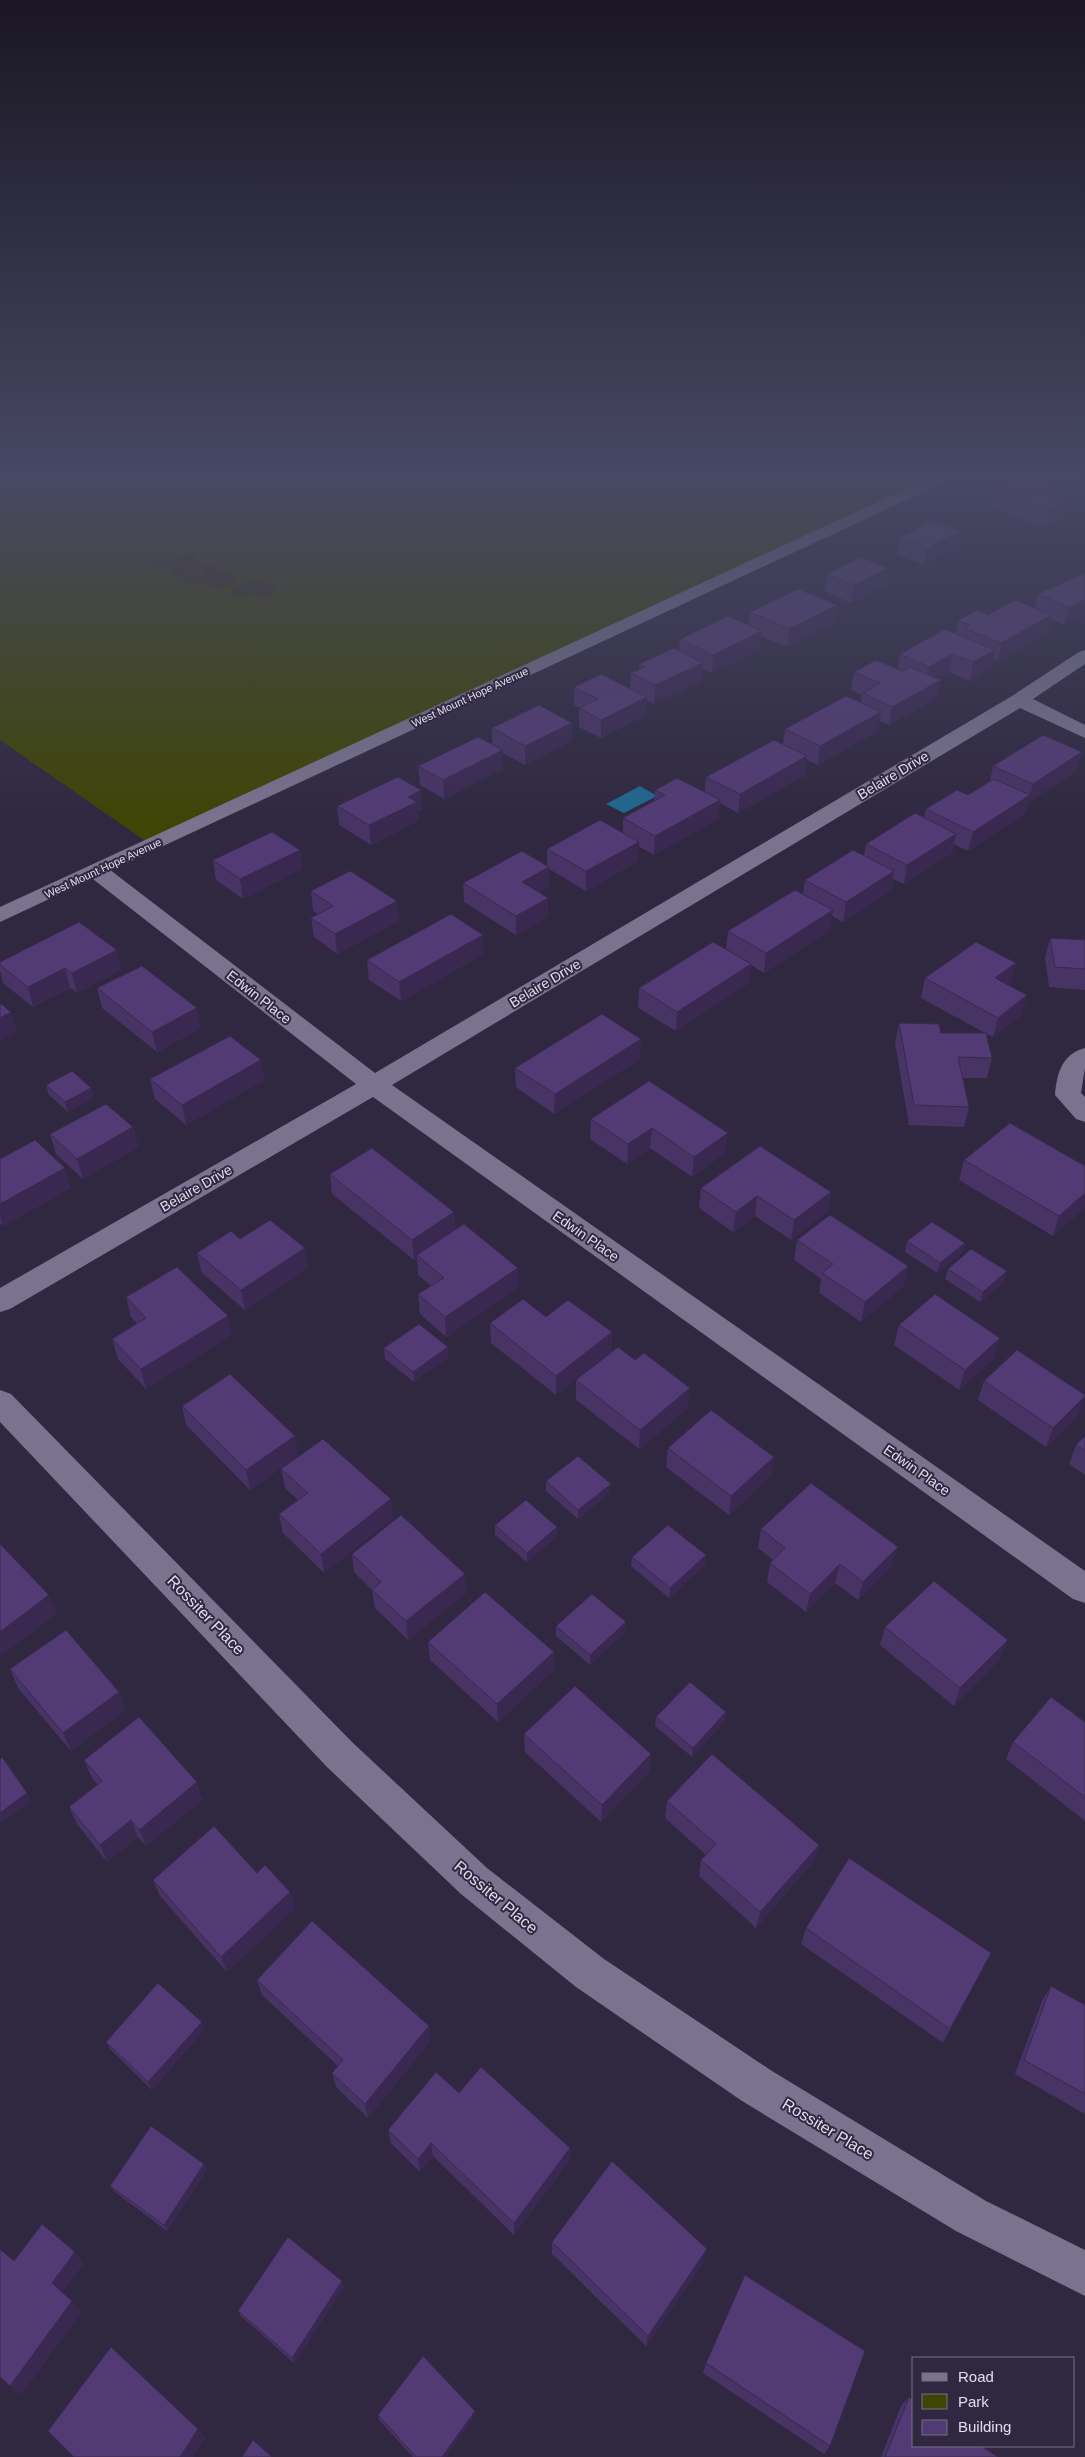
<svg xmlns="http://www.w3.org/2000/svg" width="1085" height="2457" font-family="Helvetica,sans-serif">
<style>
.green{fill:#3e4505}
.sand{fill:#3c3413}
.water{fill:#206891}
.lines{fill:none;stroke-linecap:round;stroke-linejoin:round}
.minor{fill:#7a738f;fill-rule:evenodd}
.tertiary{fill:#7a738f;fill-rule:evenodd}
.wall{fill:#473364}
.shaded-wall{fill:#392951}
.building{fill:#523b74;stroke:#392951}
.labels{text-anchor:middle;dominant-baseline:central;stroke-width:4;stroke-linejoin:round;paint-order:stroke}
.far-street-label{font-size:11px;fill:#e1dded;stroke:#2f2840}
.street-label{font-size:14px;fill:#e1dded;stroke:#2f2840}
.near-street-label{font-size:16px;fill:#e1dded;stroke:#2f2840}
</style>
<rect width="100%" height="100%" fill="#2f2840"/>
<path class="green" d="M0 479H943L151 845 0 740Z"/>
<path class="sand" d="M184 554 198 555 196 559 203 564 196 571 177 577 170 573 174 569 172 567 154 566 151 563 158 559H174Z
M213 564 221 572 230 573 236 580C228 587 218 592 208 586L210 582C200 584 189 589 181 579L189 575 204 574 202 570 204 566Z
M250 582H265L275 586 276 591C267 598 262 599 252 593L241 597 231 593 234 589Z"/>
<path class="water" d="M640 786 657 796 624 813 606 804Z"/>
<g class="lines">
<path class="minor" d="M1085 650V664L1033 699 1085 725V738L1020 708 392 1085 1085 1571V1603L1073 1599 373 1097 10 1309 0 1312V1288L356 1084 89 876 86 871 89 866 97 864 105 866 375 1073 1012 696 1079 652Z
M1085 1048V1068L1081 1093 1085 1097V1122L1076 1119 1055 1095C1057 1073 1062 1054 1085 1048Z
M0 1390 11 1394 353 1743 487 1868 604 1959 772 2071 986 2201 1085 2250V2296L956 2231 742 2101 576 1987 461 1894 327 1767 0 1422Z"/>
<path class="tertiary" d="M927 479H948L945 482 0 922V907Z"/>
</g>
<path class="wall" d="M1066 488 1063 499 1064 517 1043 527 990 507 993 490Z
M961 531 958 548 924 565 897 555 900 537Z
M1085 573 1064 625 1051 619 1048 633 998 661 993 660 992 668 970 681 949 672 937 678 941 680 937 698 889 725 879 721 878 731 818 765 807 760 805 775 738 813 720 803 718 819 654 855 638 846V861L586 891 549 869V886L539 892 548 917 516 935 464 902 463 883 547 866V849L623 833V818L654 802 655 790 705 792 706 777 783 744 785 729 861 703 862 695 851 690 854 672 897 669 900 654 956 633 958 620 988 615 1035 609 1038 594Z
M826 574 886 585 851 603 824 591Z
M837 605 835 623 787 647 761 636 760 649 712 673 703 669 702 681 654 704 647 700 646 715 601 738 579 727V708H580L574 705V687L630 689 631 673 639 669V664L679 651 680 639 749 625 750 612Z
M492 728 572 741 525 765 503 753V769L444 799 420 785 418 766 492 744Z
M1082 752 1077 771 1028 802 1025 814 968 851 954 844 952 853 904 884 893 879 891 891 843 922 832 916 830 930 764 973 751 965 749 983 676 1031 638 1008 639 988 726 949 728 931 803 894 805 880 864 856 866 844 924 818 926 809 968 795 990 781 993 766Z
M421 790 422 809 417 811 418 821 371 845 339 825 337 806Z
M300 850 302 869 243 899 216 880 213 860Z
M311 891 397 901 399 921 337 954 314 937 311 918 318 914 313 911Z
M1050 938 1085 940V990L1049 987 1045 958Z
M117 950 121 970 77 993 70 988 33 1007 3 983 0 971V962Z
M484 954 401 1001 369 980 367 960Z
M925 978 1011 983 1008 985 1022 1015 993 1037 986 1034 992 1058 987 1078H963L969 1107 964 1127 909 1125 895 1043 899 1023 941 1033H985L921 998Z
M97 988 201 1028 157 1052 102 1008Z
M640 1059 554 1114 516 1087 515 1068Z
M261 1060 264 1080 186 1125 155 1099 150 1079Z
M649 1081 725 1153 692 1177 650 1148 627 1164 590 1139 591 1119Z
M46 1085 91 1088 94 1098 68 1112 49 1095Z
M133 1127 138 1147 83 1179 56 1154 50 1134Z
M0 1159 71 1188 3 1226 0 1223Z
M964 1160 1085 1166V1207L1053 1236 959 1180Z
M330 1174 454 1212 455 1230 519 1287 446 1337 420 1314 418 1294 431 1286 418 1275 417 1257 414 1260 332 1194Z
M701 1188 831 1192 827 1212 791 1240 755 1216 733 1232 699 1208Z
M240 1239 308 1268 245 1310 202 1273 197 1253Z
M797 1240 908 1266 903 1286 861 1322 819 1293 821 1279 794 1260Z
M907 1241 965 1243 962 1253 937 1273 905 1252Z
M948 1269 1007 1271 1004 1282 980 1302 945 1279Z
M126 1297 232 1335 146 1389 118 1359 112 1339 137 1323 131 1317Z
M546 1317 612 1332 611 1352 556 1395 491 1343 490 1323Z
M899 1325 994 1358 959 1390 894 1345Z
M448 1347V1357L414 1382 385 1359 384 1348Z
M635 1360 688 1408 639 1449 576 1400V1380Z
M984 1381 1078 1415 1046 1447 978 1400Z
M182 1406 295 1436 298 1456 250 1490 186 1425Z
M1085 1436V1475L1069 1464 1076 1445Z
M668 1448 774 1457 771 1476 729 1515 666 1467Z
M281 1469 393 1518 324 1573 283 1533 279 1514 298 1500 285 1488Z
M546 1481 610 1493 578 1519 546 1491Z
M495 1525 557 1536 527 1562 495 1535Z
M761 1529 892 1566 858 1600 835 1583 806 1612 767 1582 770 1563 773 1560 758 1548Z
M352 1554 465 1574 466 1593 408 1640 375 1608 372 1590 354 1572Z
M632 1557 705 1565 669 1598 631 1566Z
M556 1626 625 1632 590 1665 556 1636Z
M885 1627 1001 1658 954 1706 880 1645Z
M428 1642 554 1670 498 1722 430 1660Z
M10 1669 119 1692 125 1710 71 1751 18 1688Z
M656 1717 725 1721 692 1757 655 1726Z
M1085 1722V1821L1006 1759 1013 1742Z
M524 1734 651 1754 650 1772 601 1822 525 1752Z
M84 1760 203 1799 146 1846 138 1837 107 1862 77 1824 69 1807 98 1785 92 1778Z
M667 1801 819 1845 814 1861 756 1928 699 1876 701 1860 706 1855 665 1818Z
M257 1873 290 1892 295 1908 227 1972 160 1896 153 1880Z
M806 1928 991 1953 943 2043 801 1944Z
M257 1980 429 2026 431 2040 368 2118 336 2087 332 2073 338 2066 262 1995Z
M1051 1986 1085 2005V2114L1015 2074 1042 2001Z
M205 2029 152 2090 110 2049 106 2042Z
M459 2093 570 2148 569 2161 514 2235 433 2156 420 2172 391 2143 388 2130Z
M204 2164 207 2170 167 2231 115 2192 110 2186Z
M552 2242 704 2261 646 2346 552 2254Z
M344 2287 294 2363 241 2316 238 2311Z
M706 2363 830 2446 824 2454 703 2373Z
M909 2397 998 2457H881L901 2406Z
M378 2415H475L446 2457H413L379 2420Z"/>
<path class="shaded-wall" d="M1066 488 1062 503 1068 500 1064 517 1043 527 1047 510 1052 495Z
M961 531 958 548 924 565 927 548Z
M888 568 886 585 851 603 854 585Z
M1085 600V615L1064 625 1069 607Z
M837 605 835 623 787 647 789 629Z
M1052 615 1048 633 998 661 1001 643Z
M762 631 760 649 712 673 713 655Z
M995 650 992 668 970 681 973 662Z
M952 654 949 672 926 685 929 667Z
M703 663 702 681 654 704 655 685Z
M941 680 937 698 889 725 892 707Z
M647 697 646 715 601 738V720Z
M881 712 878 731 818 765 820 746Z
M572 723V741L525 765V746Z
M503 750V769L444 799 443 780Z
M1082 752 1077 771 1028 803 1033 784Z
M807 756 805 775 738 813 740 794Z
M421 790 422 809 417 811 418 821 371 845 369 825 408 797Z
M1030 795 1025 814 968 851 973 832Z
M720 800 718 819 654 855 655 836Z
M956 834 952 853 904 884 907 865Z
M639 842 638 861 586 891V871Z
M300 850 302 869 243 899 240 879Z
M549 867V886L522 901V882Z
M894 871 891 891 843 922 846 902Z
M548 898V917L516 935V916Z
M397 901 399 921 337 954 335 934Z
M833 910 830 930 764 973 766 953Z
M483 935 484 954 401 1001 399 982Z
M117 950 121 970 77 993 72 973Z
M1016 963 1011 983 990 998 995 978Z
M751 964 749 983 676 1031 677 1012Z
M65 968 70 988 33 1007 28 987Z
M1027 995 1022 1015 993 1037 998 1018Z
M197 1008 201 1028 157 1052 152 1032Z
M11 1012 17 1032 0 1041V1018Z
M641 1039 640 1059 554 1114 555 1094Z
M261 1060 264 1080 186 1125 182 1105Z
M91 1088 94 1098 68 1112 65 1102Z
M133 1127 138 1147 83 1179 77 1159Z
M652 1128 650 1148 627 1164 628 1144Z
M728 1133 725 1153 692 1177 694 1157Z
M65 1168 71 1188 3 1226 0 1216V1204Z
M831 1192 827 1212 791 1240 794 1220Z
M1085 1193V1207L1053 1236 1059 1216Z
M757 1196 755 1216 733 1232 736 1212Z
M454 1212 455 1232 417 1255V1257L414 1260 412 1240Z
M965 1243 962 1253 937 1273 940 1263Z
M305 1248 308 1268 245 1310 241 1290Z
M908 1266 903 1286 861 1322 865 1302Z
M518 1268 519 1287 446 1337 445 1317Z
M1007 1271 1004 1282 980 1302 983 1292Z
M228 1316 232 1335 146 1389 141 1369Z
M612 1332 611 1352 556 1395V1376Z
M1000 1338 994 1358 959 1390 965 1370Z
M448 1347V1357L414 1382 413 1372Z
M690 1388 688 1408 639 1449 640 1430Z
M1085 1396 1078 1415 1046 1447 1053 1428Z
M295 1436 298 1456 250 1490 246 1470Z
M774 1457 771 1476 729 1515 731 1496Z
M611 1484 610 1493 578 1519V1510Z
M391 1499 393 1518 324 1573 321 1554Z
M557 1527V1536L527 1562V1553Z
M898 1547 892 1566 858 1600 863 1582Z
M706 1555 705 1565 669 1598 670 1588Z
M840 1564 835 1583 806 1612 810 1594Z
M465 1574 466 1593 408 1640 406 1621Z
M49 1595 57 1614 2 1655 0 1652V1632Z
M626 1622 625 1632 590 1665V1655Z
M1008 1640 1001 1658 954 1706 960 1688Z
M554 1652V1670L498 1722 497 1704Z
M119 1692 125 1710 71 1751 63 1733Z
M726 1712 725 1721 692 1757 693 1748Z
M651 1754 650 1772 601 1822 602 1805Z
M197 1782 203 1799 146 1846 139 1830Z
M27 1793 31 1802 0 1824V1813Z
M131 1820 138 1837 107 1862 100 1845Z
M819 1845 814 1861 756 1928 760 1912Z
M290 1892 295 1908 227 1972 221 1957Z
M991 1953 983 1969 943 2043 950 2029Z
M202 2022 205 2029 152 2090 148 2082Z
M429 2026 431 2040 368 2118 365 2104Z
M431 2143 433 2156 420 2172 418 2159Z
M570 2148 569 2161 514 2235V2223Z
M204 2164 207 2170 167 2231 164 2225Z
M707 2249 704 2261 646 2346 648 2336Z
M75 2252 84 2263 62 2294 52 2283Z
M342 2281 344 2287 294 2363 292 2358Z
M72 2301 82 2312 21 2395 10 2386Z
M475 2411V2415L446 2457H442Z
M198 2429 206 2438 193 2457H180Z"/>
<path class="building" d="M1017 479H1040L1066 488 1052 495 1068 500 1047 510 993 490Z
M934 521 961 531 927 548 900 537Z
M861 557 888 568 854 585 826 574Z
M1085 573V600L1069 607 1038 594Z
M798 589 837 605 789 629 750 612Z
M1015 600 1052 615 1001 643 964 628 970 625 958 620 977 610 988 615Z
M728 616 762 631 713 655 680 639Z
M945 629 995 650 973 662 952 654 929 667 900 654Z
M674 648 703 663 655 685 631 673 645 667 639 664Z
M876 660 902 671 910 667 941 680 892 707 863 693 880 683 854 672Z
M601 674 647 697 601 720 579 708 598 699 574 687Z
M846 696 881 712 820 746 785 729Z
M539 705 572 723 525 746 492 728Z
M1043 735 1082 752 1033 784 993 766Z
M478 737 503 750 443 780 418 766Z
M774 740 807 756 740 794 706 777Z
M398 777 421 790 408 797 417 802 369 825 337 806Z
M677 778 720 800 655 836 623 818 665 795 655 790Z
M994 779 1030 795 973 832 926 809 957 790 968 795Z
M915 813 956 834 907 865 866 844Z
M600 820 639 842 586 871 547 849Z
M272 832 300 850 240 879 213 860Z
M853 850 894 871 846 902 805 880Z
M522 851 549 867 522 882 548 898 516 916 463 883Z
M350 871 397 901 335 934 311 918 333 906 311 891Z
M795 890 833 910 766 953 728 931Z
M451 914 483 935 399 982 367 960Z
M79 922 117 950 72 973 65 968 28 987 0 965V962Z
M1050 938 1085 940V969L1055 967Z
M713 942 751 964 677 1012 639 988Z
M976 942 1016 963 995 978 1027 995 998 1018 925 978Z
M142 966 197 1008 152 1032 97 988Z
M0 1003 11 1012 0 1018Z
M602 1014 641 1039 555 1094 515 1068Z
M899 1023 939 1024 941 1033H986L992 1058 958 1057 969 1107 914 1105Z
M230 1036 261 1060 182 1105 150 1079Z
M72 1071 91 1088 65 1102 46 1085Z
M649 1081 728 1133 694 1157 652 1128 628 1144 591 1119Z
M106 1104 133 1127 77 1159 50 1134Z
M1010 1123 1085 1166V1193L1059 1216 964 1160Z
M35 1140 65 1168 0 1204V1159Z
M760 1146 831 1192 794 1220 757 1196 736 1212 701 1188Z
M372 1148 454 1212 412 1240 330 1174Z
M830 1215 908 1266 865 1302 822 1273 833 1264 797 1240Z
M270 1220 305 1248 241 1290 197 1253 231 1231 240 1239Z
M932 1222 965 1243 940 1263 907 1241Z
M464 1224 518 1268 445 1317 418 1294 444 1278 417 1255Z
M971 1249 1007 1271 983 1292 948 1269Z
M177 1267 228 1316 141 1369 112 1339 146 1318 126 1297Z
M935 1294 1000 1338 965 1370 899 1325Z
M523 1299 546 1317 568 1300 612 1332 556 1376 490 1323Z
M419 1324 448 1347 413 1372 384 1348Z
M618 1347 635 1360 644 1353 690 1388 640 1430 576 1380Z
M1017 1350 1085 1395V1396L1053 1428 984 1381Z
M230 1374 295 1436 246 1470 182 1406Z
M711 1410 774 1457 731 1496 668 1448Z
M1085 1436V1451L1076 1445Z
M323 1439 391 1499 321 1554 279 1514 308 1493 281 1469Z
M578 1456 611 1484 578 1510 546 1481Z
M811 1483 898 1547 863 1582 840 1564 810 1594 770 1563 785 1548 761 1529Z
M526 1500 557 1527 527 1553 495 1525Z
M401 1515 465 1574 406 1621 372 1590 381 1582 352 1554Z
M668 1525 706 1555 670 1588 632 1557Z
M0 1544 49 1595 0 1632Z
M934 1581 1008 1640 960 1688 885 1627Z
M485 1592 554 1652 497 1704 428 1642Z
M592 1594 626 1622 590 1655 556 1626Z
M66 1630 119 1692 63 1733 10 1669Z
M690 1682 726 1712 693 1748 656 1717Z
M575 1686 651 1754 602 1805 524 1734Z
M1051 1697 1085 1722V1797L1013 1742Z
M139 1717 197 1782 139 1830 131 1820 100 1845 69 1807 102 1781 84 1760Z
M712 1754 819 1845 760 1912 701 1860 716 1844 667 1801Z
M2 1757 27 1793 0 1813V1759Z
M214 1826 257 1873 265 1865 290 1892 221 1957 153 1880Z
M849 1858 991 1953 950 2029 806 1928Z
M312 1921 429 2026 365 2104 332 2073 343 2060 257 1980Z
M158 1983 202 2022 148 2082 106 2042Z
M1051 1986 1085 2005V2094L1024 2060Z
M481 2067 570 2148 514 2223 431 2143 418 2159 388 2130 436 2072 459 2093Z
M151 2126 204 2164 164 2225 110 2186Z
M612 2161 707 2249 648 2336 552 2242Z
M42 2224 75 2252 52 2283 72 2301 10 2386 0 2377V2249L14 2261Z
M288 2237 342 2281 292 2358 238 2311Z
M745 2275 865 2351 830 2446 706 2363Z
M111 2347 198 2429 180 2457H74L48 2431Z
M423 2356 475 2411 442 2457H416L378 2415Z
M909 2397 914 2400V2446H981L998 2457H885Z
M253 2440 272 2457H242Z"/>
<linearGradient id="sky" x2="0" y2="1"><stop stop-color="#1a1623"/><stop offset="0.58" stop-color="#474864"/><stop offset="1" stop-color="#474864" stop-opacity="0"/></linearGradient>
<rect width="1085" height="823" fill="url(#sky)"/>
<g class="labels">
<g class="far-street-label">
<text transform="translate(470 697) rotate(-25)">West Mount Hope Avenue</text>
<text transform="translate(103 868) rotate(-25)">West Mount Hope Avenue</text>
</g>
<g class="street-label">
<text transform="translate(893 775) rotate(-31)">Belaire Drive</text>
<text transform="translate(545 983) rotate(-31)">Belaire Drive</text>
<text transform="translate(259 997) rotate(38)">Edwin Place</text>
<text transform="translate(196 1188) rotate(-30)">Belaire Drive</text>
<text transform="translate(586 1236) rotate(35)">Edwin Place</text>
<text transform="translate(917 1470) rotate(35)">Edwin Place</text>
</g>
<g class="near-street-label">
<text transform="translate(206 1615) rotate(46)">Rossiter Place</text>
<text transform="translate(496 1897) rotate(40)">Rossiter Place</text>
<text transform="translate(828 2129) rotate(31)">Rossiter Place</text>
</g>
</g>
<rect x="912" y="2357" width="162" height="90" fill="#2f2840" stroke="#767085"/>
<rect x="922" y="2373" width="25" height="8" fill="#7a738f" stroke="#767085"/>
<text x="958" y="2382" font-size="15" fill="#e1dded">Road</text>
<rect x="922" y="2394" width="25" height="15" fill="#3e4505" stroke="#767085"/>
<text x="958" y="2407" font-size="15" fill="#e1dded">Park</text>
<rect x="922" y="2420" width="25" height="15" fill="#523b74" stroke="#767085"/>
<text x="958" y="2432" font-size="15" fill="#e1dded">Building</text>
</svg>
